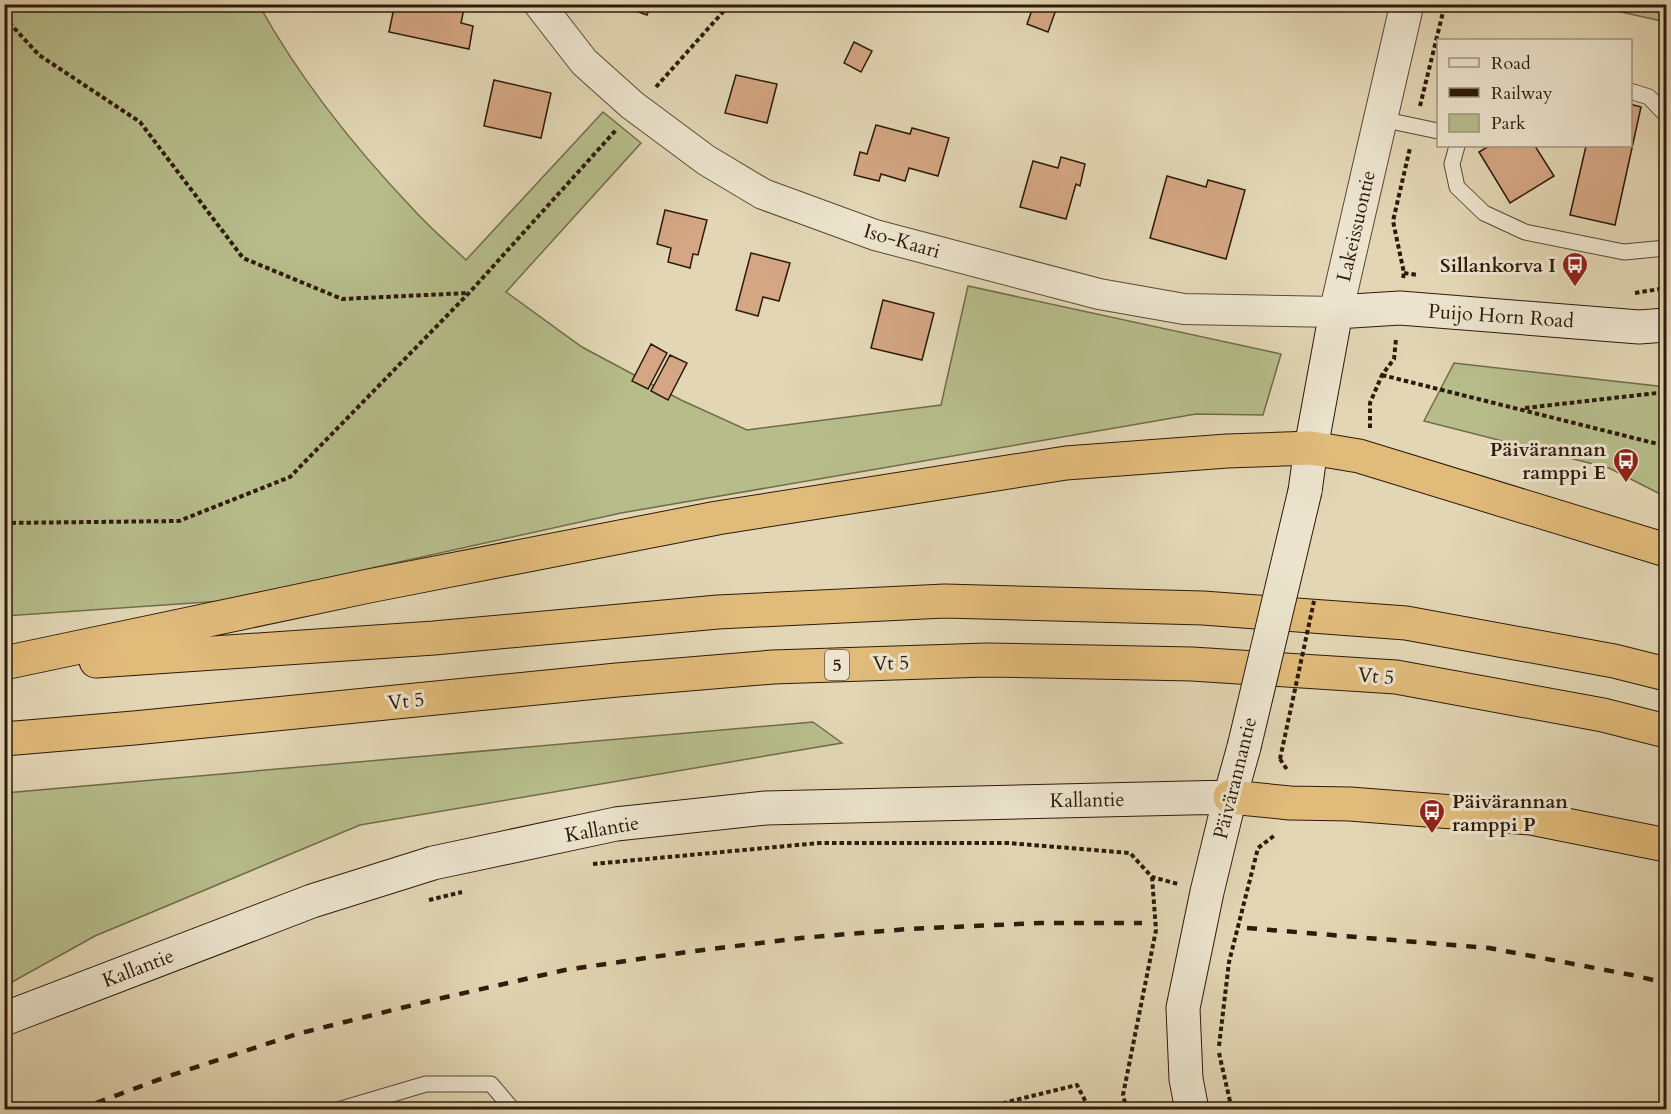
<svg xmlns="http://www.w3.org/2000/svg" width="1671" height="1114" font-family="Cardo,serif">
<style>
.green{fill:#b6bd8b;stroke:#726c4a;stroke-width:1.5}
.building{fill:#d4a683;stroke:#2e1a0a;stroke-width:1.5}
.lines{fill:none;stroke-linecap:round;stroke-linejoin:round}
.service-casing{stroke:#5b4934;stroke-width:17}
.minor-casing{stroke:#5b4934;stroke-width:32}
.tertiary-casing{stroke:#5b4934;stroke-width:35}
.secondary-casing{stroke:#2e1a0a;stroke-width:35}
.motorway-casing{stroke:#2e1a0a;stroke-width:35}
.path{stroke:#2e1a0a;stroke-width:4;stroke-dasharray:4.5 3;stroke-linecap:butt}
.service{stroke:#ece4ce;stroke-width:15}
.minor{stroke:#ece4ce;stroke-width:30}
.tertiary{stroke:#ece4ce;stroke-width:33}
.secondary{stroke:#ece4ce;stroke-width:33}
.motorway{stroke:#e1bb7a;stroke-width:33}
.rail{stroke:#2e1a0a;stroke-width:4.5;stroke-dasharray:10 10;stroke-linecap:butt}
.secondary-bridge-casing{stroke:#2e1a0a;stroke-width:35;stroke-linecap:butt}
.path-bridge{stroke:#2e1a0a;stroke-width:4;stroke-dasharray:4.5 3;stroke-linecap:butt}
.secondary-bridge{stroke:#ece4ce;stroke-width:33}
.labels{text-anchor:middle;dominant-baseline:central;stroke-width:6;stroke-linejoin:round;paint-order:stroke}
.shield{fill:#ece4ce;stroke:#675745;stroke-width:1.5}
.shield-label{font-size:18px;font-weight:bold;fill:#2e1a0a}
.street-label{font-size:20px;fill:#2e1a0a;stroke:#ece4ce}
.poi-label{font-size:20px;font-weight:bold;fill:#2e1a0a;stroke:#ece4ce;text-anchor:end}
</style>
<rect width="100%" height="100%" fill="#e2d6b4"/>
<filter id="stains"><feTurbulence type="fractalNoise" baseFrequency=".00333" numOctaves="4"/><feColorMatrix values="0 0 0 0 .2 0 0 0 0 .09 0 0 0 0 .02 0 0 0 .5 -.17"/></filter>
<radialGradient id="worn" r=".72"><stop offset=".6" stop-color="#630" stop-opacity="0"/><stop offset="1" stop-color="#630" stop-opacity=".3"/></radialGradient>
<path class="green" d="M5 5H259C300 79 354 147 413 209 429 227 448 243 466 260L603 112 641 143 506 292 582 347 681 400 747 430 941 405 968 286 1281 354 1263 415 1196 414 621 513 222 601 5 616Z
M1590 5H1666V22Z
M1454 363 1666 387V497L1609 468 1424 421Z
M813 722 842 743 360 825 95 936 5 986V793Z"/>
<path class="building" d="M411 4H465L461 23 473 26 469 49 389 32 394 8 409 11Z
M616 4H651L647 15Z
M1034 4H1058L1048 32 1027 24Z
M1238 4H1257L1256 9Z
M854 42 872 51 861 72 844 63Z
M736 75 777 84 767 123 725 113Z
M494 80 551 93 541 138 484 126Z
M1630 104 1641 107 1615 225 1570 215 1586 146H1630Z
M876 125 910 134 912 128 949 138 938 176 909 168 905 181 881 174 879 181 854 175 860 152 867 154Z
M1489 146H1535L1554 176 1510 203 1479 152Z
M1061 157 1085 164 1080 186 1076 184 1066 219 1020 207 1033 161 1058 168Z
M1167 176 1206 187 1208 180 1245 190 1226 259 1150 238Z
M665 210 707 220 698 255 693 254 690 268 668 262 671 248 657 244Z
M751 253 790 263 779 301 763 297 758 316 736 310Z
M883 300 934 313 922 360 871 348Z
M651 344 667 353 648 389 632 381Z
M670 355 687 363 668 400 651 391Z"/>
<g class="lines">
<defs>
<path id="service" d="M1630 91 1649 97 1666 115
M1381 119 1438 131
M1457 146 1452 164 1457 187 1484 213 1525 232 1624 252 1666 248
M338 1110 426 1084H491L513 1110"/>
<path id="minor" d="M539 4 584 62 632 105 706 160 763 194 875 235 1099 294 1184 309 1336 312"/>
<path id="tertiary" d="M1336 312 1407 4"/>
<path id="secondary" d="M1305 491 1311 448 1336 312 1400 308 1639 327 1666 325
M4 1019 312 901 433 863 616 824 766 808 1230 797
M1192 1110 1186 1079 1183 1008 1207 892 1230 797 1244 747"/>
<path id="motorway" d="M96 661 434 638 718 612 945 601 1203 608 1406 623 1614 661 1666 674
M4 663 369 586 717 518 1066 463 1227 451 1311 448 1359 456 1666 550
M4 739 134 728 617 680 773 667 987 660 1192 664 1396 677 1603 715 1666 731
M1230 797 1290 803 1350 804 1531 818 1666 845"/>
</defs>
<use href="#service" class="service-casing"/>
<use href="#minor" class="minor-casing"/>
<use href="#tertiary" class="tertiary-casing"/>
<use href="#secondary" class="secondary-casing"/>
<use href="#motorway" class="motorway-casing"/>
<path class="path" d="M4 17 39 55 140 122 243 258 342 299 468 293
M656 87 730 4
M1420 106 1445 4
M1404 273 1418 275
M1403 278 1404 273 1393 221 1410 148
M1635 293 1666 288
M1382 375 1666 446
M1525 408 1666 392
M1370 428V403L1382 375 1394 359 1396 339
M4 523 179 521 290 477 469 293 616 130
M1280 759 1288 771
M593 864 819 843H1008L1130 853 1152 877 1178 884
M429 900 462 892
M1219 1046 1229 962 1258 848 1275 835
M1219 1053 1232 1110
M989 1110 1007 1102 1077 1085 1090 1110
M1127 1110 1123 1095 1156 930 1152 877"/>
<use href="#service" class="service"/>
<use href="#minor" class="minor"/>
<use href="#tertiary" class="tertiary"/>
<use href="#secondary" class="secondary"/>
<use href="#motorway" class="motorway"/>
<path class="rail" d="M1247 928 1489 948 1632 975 1666 983
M77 1110 163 1078 297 1034 429 1001 565 970 687 952 801 938 908 929 1040 923H1142"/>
<defs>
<path id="secondary-bridge" d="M1244 747 1305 491"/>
</defs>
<use href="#secondary-bridge" class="secondary-bridge-casing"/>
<path class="path-bridge" d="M1280 759 1314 601"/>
<use href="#secondary-bridge" class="secondary-bridge"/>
</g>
<defs>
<symbol id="bus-pin" viewBox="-11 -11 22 30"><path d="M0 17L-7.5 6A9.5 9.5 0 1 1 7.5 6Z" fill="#8f2418" stroke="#ece4ce"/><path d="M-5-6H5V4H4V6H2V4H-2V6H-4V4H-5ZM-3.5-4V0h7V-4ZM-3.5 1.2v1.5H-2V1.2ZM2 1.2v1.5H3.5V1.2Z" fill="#fff"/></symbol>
</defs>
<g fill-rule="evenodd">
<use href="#bus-pin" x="1560" y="250" width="30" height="40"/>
<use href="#bus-pin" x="1611" y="446" width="30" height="40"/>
<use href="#bus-pin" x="1417" y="797" width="30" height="40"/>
</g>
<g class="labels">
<rect class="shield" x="825" y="650" width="24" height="30" rx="4.5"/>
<g class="shield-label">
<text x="837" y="665">5</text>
</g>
<g class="street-label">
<text transform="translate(1356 226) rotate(-77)">Lakeissuontie</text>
<text transform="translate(902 241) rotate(16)">Iso-Kaari</text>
<text transform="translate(1501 316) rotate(4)">Puijo Horn Road</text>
<text transform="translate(891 663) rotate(-2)">Vt 5</text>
<text transform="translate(1376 676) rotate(5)">Vt 5</text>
<text transform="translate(406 701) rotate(-6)">Vt 5</text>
<text transform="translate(1235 778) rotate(-76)">Päivärannantie</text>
<text transform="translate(1087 800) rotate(-1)">Kallantie</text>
<text transform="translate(602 829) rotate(-10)">Kallantie</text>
<text transform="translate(138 968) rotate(-21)">Kallantie</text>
</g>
<g class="poi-label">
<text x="1556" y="265">Sillankorva I</text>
<text x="1606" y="449">Päivärannan<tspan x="1606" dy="23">ramppi E</tspan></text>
<text x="1452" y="801" text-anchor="start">Päivärannan<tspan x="1452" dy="23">ramppi P</tspan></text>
</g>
</g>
<rect width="1671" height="1114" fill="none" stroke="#e2d6b4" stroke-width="24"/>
<rect x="6" y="6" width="1659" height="1102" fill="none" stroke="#2e1a0a" stroke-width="3"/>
<rect x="12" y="12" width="1647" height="1090" fill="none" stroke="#2e1a0a" stroke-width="1.5"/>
<rect x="1437" y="39" width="195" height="108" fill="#ece4ce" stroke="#a09380" stroke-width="1.5"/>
<rect x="1449" y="58" width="30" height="9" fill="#ece4ce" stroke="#a09380" stroke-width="1.5"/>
<text x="1491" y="69" font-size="18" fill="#2e1a0a">Road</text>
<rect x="1449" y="88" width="30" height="9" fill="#2e1a0a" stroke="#a09380" stroke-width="1.5"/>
<text x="1491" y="99" font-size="18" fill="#2e1a0a">Railway</text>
<rect x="1449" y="114" width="30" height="18" fill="#b6bd8b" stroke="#a09380" stroke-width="1.5"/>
<text x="1491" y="129" font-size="18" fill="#2e1a0a">Park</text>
<rect width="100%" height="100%" filter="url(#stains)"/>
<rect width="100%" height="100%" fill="url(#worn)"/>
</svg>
